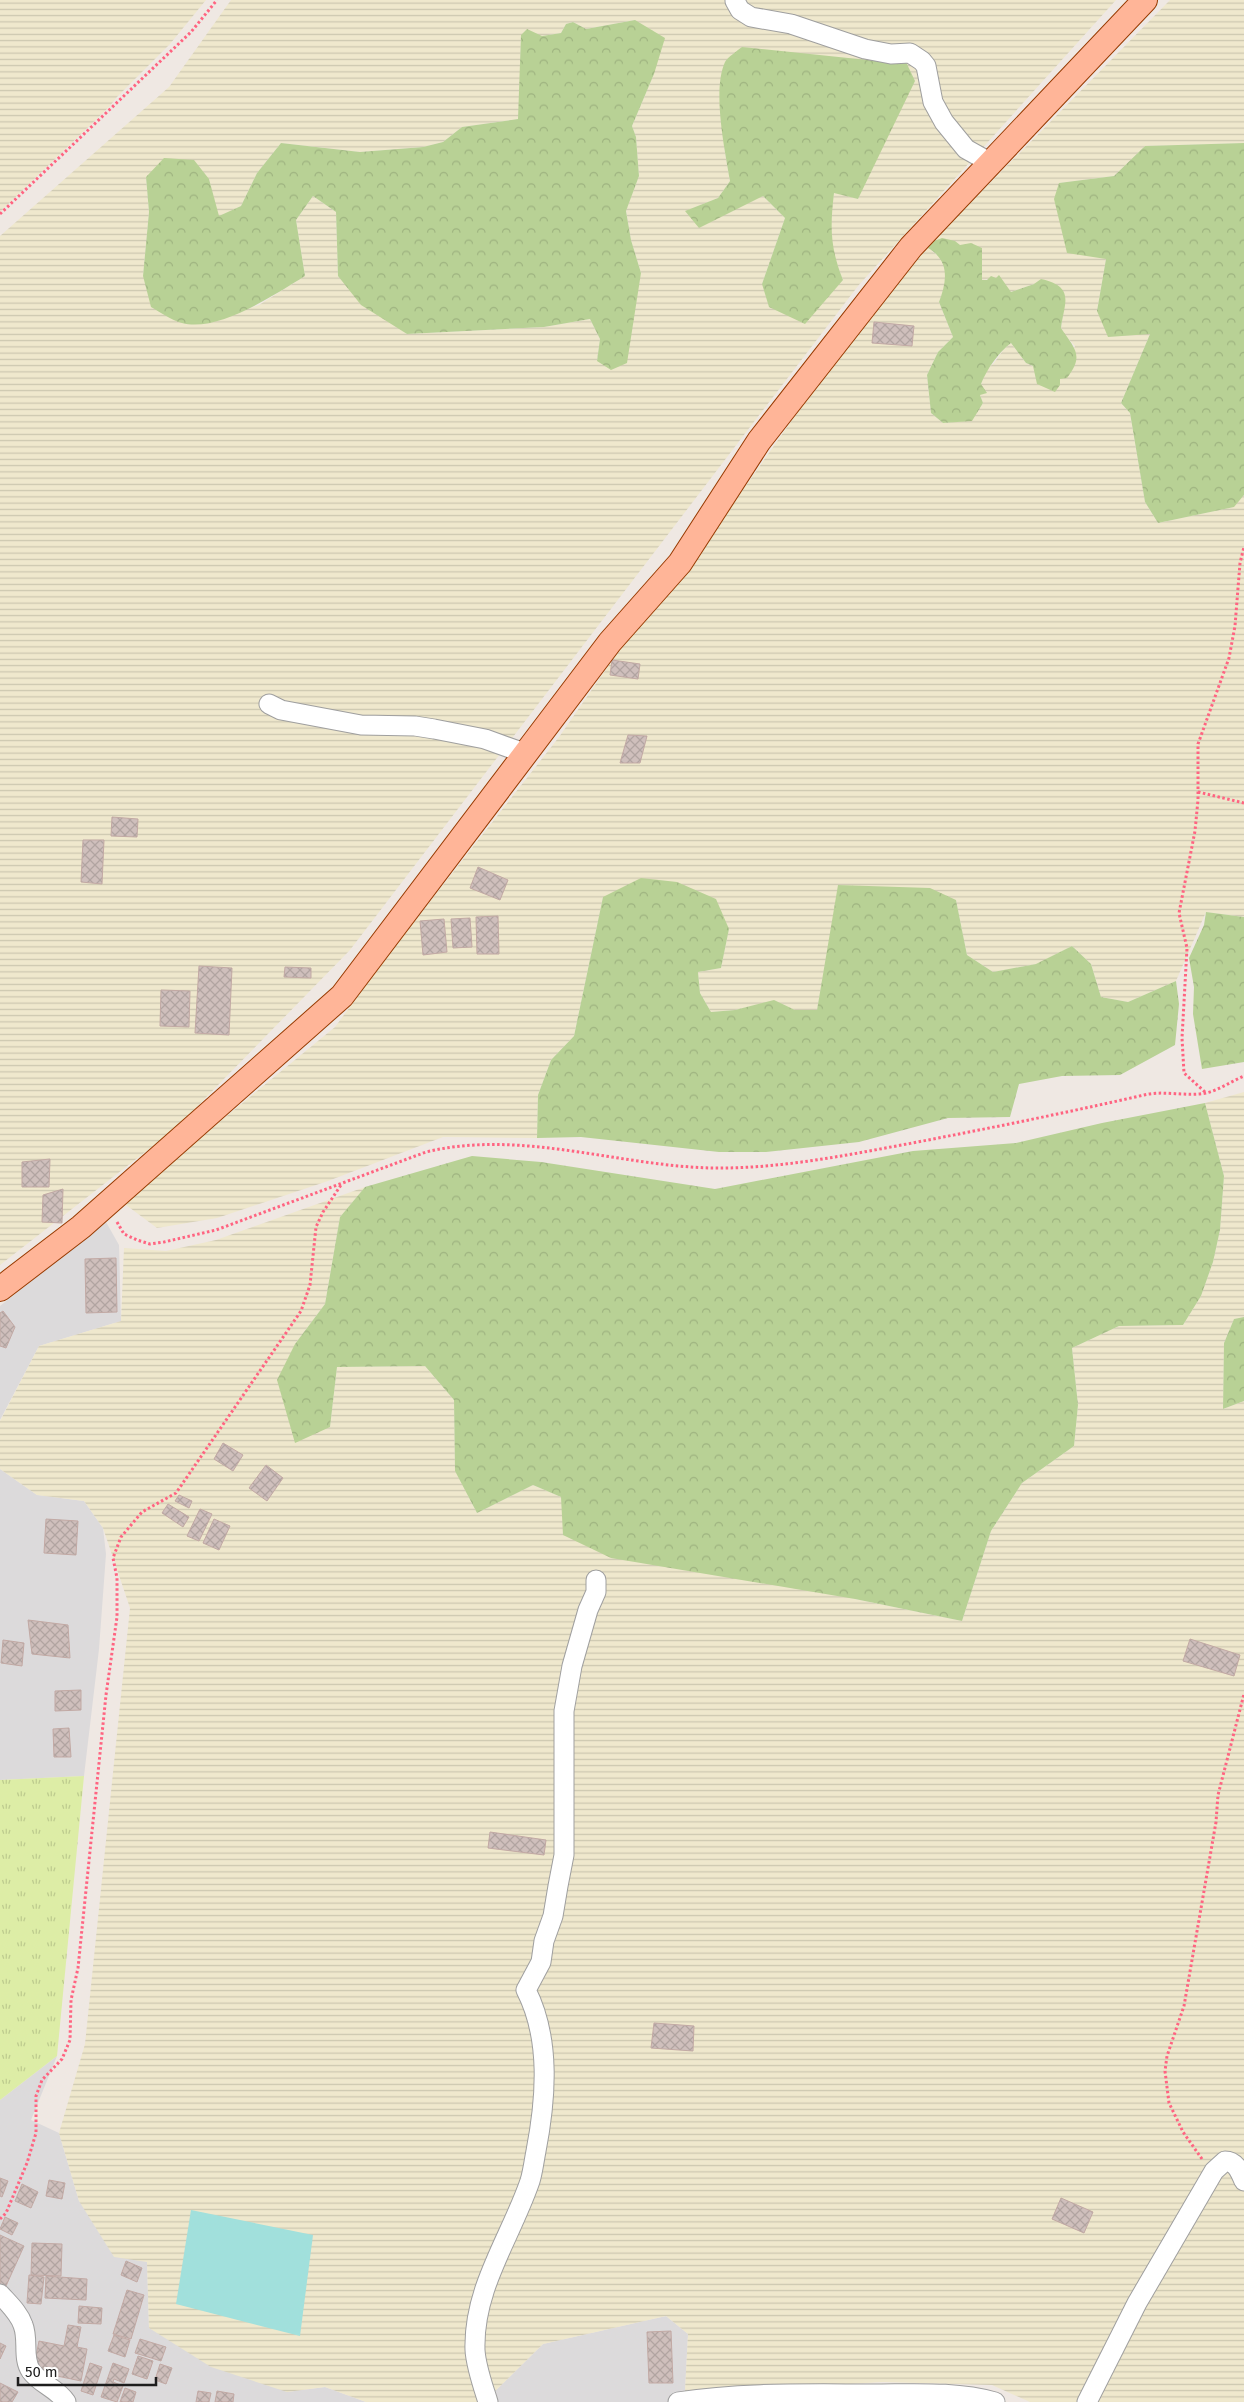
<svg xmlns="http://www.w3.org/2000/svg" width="1244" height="2402" font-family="'Fira Sans',sans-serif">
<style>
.residential{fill:#dcdadb}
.farmland{fill:url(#farmland-rules);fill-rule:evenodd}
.grass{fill:url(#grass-tufts)}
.forest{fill:url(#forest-crowns)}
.water{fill:#a1e0dc}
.building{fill:url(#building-cross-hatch);stroke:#c2a9a4}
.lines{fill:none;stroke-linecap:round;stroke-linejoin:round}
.minor-casing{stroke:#9f9f9f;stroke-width:21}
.major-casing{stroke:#973a00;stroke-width:26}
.path{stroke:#ff6481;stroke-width:3;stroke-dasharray:2.5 2.5;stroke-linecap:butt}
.minor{stroke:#fff;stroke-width:19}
.major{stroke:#ffb598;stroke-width:24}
</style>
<defs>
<pattern id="farmland-rules" width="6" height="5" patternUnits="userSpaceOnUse" patternTransform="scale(1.25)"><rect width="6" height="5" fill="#efe8cd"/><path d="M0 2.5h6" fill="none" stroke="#ccc7b0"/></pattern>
<pattern id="grass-tufts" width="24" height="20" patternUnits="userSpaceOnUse" patternTransform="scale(1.25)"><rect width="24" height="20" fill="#ddeda6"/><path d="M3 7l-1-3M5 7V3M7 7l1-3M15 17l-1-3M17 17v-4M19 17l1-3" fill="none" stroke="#bdcb8e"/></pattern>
<pattern id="forest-crowns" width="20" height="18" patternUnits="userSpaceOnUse" patternTransform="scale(1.25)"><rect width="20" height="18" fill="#b8d195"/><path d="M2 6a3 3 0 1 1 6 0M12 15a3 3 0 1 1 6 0" fill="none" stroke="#9eb380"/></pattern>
<pattern id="building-cross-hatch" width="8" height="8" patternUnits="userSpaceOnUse" patternTransform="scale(1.25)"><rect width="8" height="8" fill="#cfbfbc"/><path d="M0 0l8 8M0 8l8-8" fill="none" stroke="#b1a4a1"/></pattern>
</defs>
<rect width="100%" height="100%" fill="#efe8e3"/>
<path class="residential" d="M106 1222 119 1245 121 1321 39 1346 0 1420V1306Z
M0 1469 37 1495 84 1501 103 1528 106 1554 99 1649 84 1776 0 1780Z
M57 2056 31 2120 59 2133 79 2201 147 2262 149 2328 287 2392 325 2387 366 2402H0V2100Z
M666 2316 688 2334 685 2391 700 2402H484L543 2344Z"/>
<path class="farmland" d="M0 0H206L170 44 117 97 109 107 0 212Z
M231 0H1116L858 286 350 950 176 1128 0 1265V236L169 87ZM635 20 654 74 632 126 636 137 639 176 626 210 631 240 641 273 597 361 600 339 590 319 544 327 407 334 338 276 336 212 313 196 296 220 305 276 259 305 208 323 143 276 149 212 146 177 209 179 218 217 241 206 257 173 281 143 360 152 423 147 443 142 462 127 519 119 521 35 542 36 561 33 566 24 573 22 586 29ZM877 61 906 62 858 199 834 192 830 222 833 254 843 280 762 284 785 218 763 196 686 211 718 198 730 181 724 147Z
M1170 0H1244V143L1145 146 1114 176 1059 183 1106 259 1097 311 1150 334 1121 403 1130 413 1145 502 1158 523 1233 507 1244 495V917L1206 912 1176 981 1128 1002 1101 997 1091 964 1072 946 1037 964 993 972 967 955 956 900 839 885 817 1010H795L773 1001 735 1010 711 1012 700 993 698 972 721 968 729 929 603 897 574 1036 551 1060 538 1095 537 1138 443 1137 328 1181 217 1218 157 1228 122 1202 335 1027 389 954 559 737 627 639 681 578 880 295ZM960 246 981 248 982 280 996 278 1011 292 1034 284 1062 323 1061 328 1065 335 1075 346 1060 379 1026 363 1011 343 1004 349 994 363 986 370 981 384 980 395 983 403 972 420 943 423 931 413 927 375 938 352 953 337 939 302 946 284 945 267 940 257 932 251ZM875 322 914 326 912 346 872 343Z
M1244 1092V1317L1234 1319 1224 1343 1223 1409 1244 1401V2402H1030L992 2385 882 2382 787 2388 685 2391 688 2334 666 2316 543 2344 484 2402H366L325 2387 287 2392 211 2367 149 2328 147 2262 114 2257 79 2201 59 2133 85 2044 130 1608 103 1528 84 1501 37 1495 0 1469V1421L39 1346 121 1321 124 1248 166 1251 216 1240 365 1187 340 1217 325 1304 295 1344 330 1427 337 1367 425 1366 454 1400 455 1470 477 1513 533 1485 561 1497 855 1599 962 1621 991 1531 1022 1483 1074 1446 1078 1405 1072 1348 1119 1326 1183 1325 1201 1296 1213 1262 1220 1230 1224 1176 1205 1103Z"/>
<path class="grass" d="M84 1776 57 2056 0 2100V1780Z"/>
<path class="forest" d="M635 20 665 38 654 74 632 126 636 137 639 176 626 211 631 240 641 273 627 363 611 370 597 361 600 339 590 319 544 327 407 334 361 305 338 276 336 212 313 196 296 220 305 276C276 294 217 333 182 323 171 320 160 312 151 307L143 276 149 212 146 177 164 158 194 160 209 179 219 216 241 206 257 173 281 143 360 152 423 147 443 142 462 127 518 119 521 35 527 29 542 36 561 33 566 24 573 22 586 29Z
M742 47 877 61 906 62 915 81 858 199 834 193C830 228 830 247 843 280L805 324 769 307 762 284 785 218 763 196 699 228 685 211 718 198 730 181C725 151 712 90 725 62 728 57 737 51 742 47Z
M1244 143V495L1234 507 1158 523 1145 502 1130 413 1121 403 1150 334 1108 337 1097 311 1106 259 1067 253 1054 199 1059 183 1114 176 1145 146Z
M942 238 955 241 960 245 971 243 982 248V280H987L991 276 996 278 999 275 1011 292 1034 284 1041 279C1076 287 1064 303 1061 328 1074 348 1085 355 1067 378L1060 379V385L1055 392 1037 384 1033 366 1026 363 1011 343C998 353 987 369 981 384L987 393 980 395 983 403 972 421 943 423 931 413 927 375 938 352 953 337 939 302C947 281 950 261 928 248L932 242Z
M641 878 677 882 716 899 729 929 721 968 698 972 700 993 711 1012 735 1010 774 1000 795 1010H817L838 885 930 888 956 900 967 955 993 972 1036 964 1072 946 1091 964 1101 997 1128 1002 1176 981 1179 1004 1175 1045 1120 1075 1062 1076 1019 1084 1010 1117 948 1118 859 1142 766 1152H719L581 1137 537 1138 538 1095 551 1060 574 1036 603 897Z
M1206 912 1244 917V1062L1202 1069 1193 1014 1194 987 1189 958 1204 925Z
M1205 1103 1224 1176 1220 1230 1213 1262 1201 1296 1183 1325 1119 1326 1072 1348 1078 1405 1074 1446 1022 1483 991 1531 962 1621 855 1599 611 1558 563 1535 561 1497 533 1485 477 1513 455 1471 454 1400 425 1366 337 1367 330 1427 295 1443 277 1380 295 1344 325 1304 340 1217 365 1187 472 1156 541 1162 715 1189 913 1151 1016 1143 1102 1123Z
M1244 1317V1401L1223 1409 1224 1343 1234 1319Z"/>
<path class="water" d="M191 2210 313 2235 300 2336 176 2304Z"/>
<path class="building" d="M874 322 914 326 912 346 872 343Z
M612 660 640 664 638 679 610 675Z
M628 735 647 736 640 763H620Z
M112 817 138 819 137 837 111 836Z
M83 840H104L102 884 81 882Z
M478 867 508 880 500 900 470 888Z
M498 916 499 954H477L476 917Z
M470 918 472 947 453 948 451 919Z
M444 919 447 952 423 955 420 921Z
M199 966 232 968 229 1035 195 1033Z
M285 967 311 968V978L284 977Z
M161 990 190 991 189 1027 160 1026Z
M50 1159 49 1187H22V1162Z
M63 1189 62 1223 42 1222 43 1195Z
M116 1258 117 1312 86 1313 85 1259Z
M3 1311 15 1327 6 1348 0 1346V1313Z
M223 1443 243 1455 233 1471 214 1459Z
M266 1465 283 1478 267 1501 249 1488Z
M179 1495 192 1501 189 1508 175 1501Z
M168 1504 189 1517 183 1527 162 1513Z
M200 1509 212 1514 199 1541 187 1536Z
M46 1519 78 1521 76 1555 44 1553Z
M214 1519 230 1526 219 1550 203 1543Z
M28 1620 68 1625 70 1658 32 1654Z
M1190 1639 1240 1655 1234 1676 1183 1661Z
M3 1640 24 1643 22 1666 1 1663Z
M81 1690V1710L55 1711V1691Z
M69 1728 71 1757H54L53 1729Z
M490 1832 546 1840 544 1855 488 1848Z
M654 2023 694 2026 693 2051 651 2048Z
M0 2178 8 2181 2 2197 0 2196Z
M49 2180 65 2183 62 2199 46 2196Z
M22 2184 38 2192 31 2208 15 2201Z
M1061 2198 1093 2212 1084 2233 1052 2219Z
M5 2217 18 2223 12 2235 0 2229Z
M0 2235 24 2246 6 2286 0 2284Z
M32 2243 62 2244 61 2276 31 2275Z
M126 2261 142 2268 137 2282 121 2275Z
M29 2275 44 2277 41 2304 27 2303Z
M46 2276 87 2279 86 2300 45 2298Z
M127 2290 144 2295 131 2339 113 2334Z
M79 2306 102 2308 101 2324 78 2323Z
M68 2325 81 2327 77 2347 87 2349 81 2381 33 2371 39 2341 64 2346Z
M671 2331 673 2383H649L647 2332Z
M114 2335 130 2340 125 2357 108 2351Z
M140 2339 166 2347 161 2361 135 2353Z
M0 2343 6 2346 0 2359Z
M138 2356 153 2361 147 2379 132 2374Z
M90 2363 102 2367 93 2395 81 2391Z
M113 2363 129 2369 124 2383 114 2379 113 2382 123 2386 117 2402 101 2397Z
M160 2364 172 2368 166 2384 155 2380Z
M0 2383 18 2392 12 2402H0Z
M125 2388 136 2392 133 2402H120Z
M198 2391 211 2393 209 2402H196Z
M217 2391 234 2394 233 2402H215Z"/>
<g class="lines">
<defs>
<path id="minor" d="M735 1 740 10 751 17 791 24 865 49 891 54 910 53 922 61 926 66 933 102 944 122 966 149 991 163
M269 704 281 710 361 725 415 726 434 729 485 739 524 753
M0 2294C9 2304 19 2313 23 2325 29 2340 22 2358 31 2371 40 2384 57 2388 66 2402
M488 2402C483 2386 476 2367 475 2350 473 2288 511 2237 530 2181 533 2171 534 2161 536 2151 546 2099 551 2039 526 1990L541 1962 544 1941 553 1916 558 1886 564 1855V1711L572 1666 588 1610 596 1592V1580
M678 2402C742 2392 808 2394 873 2394 914 2394 955 2391 995 2402
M1087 2402 1137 2303 1214 2171 1225 2161C1236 2161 1240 2172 1244 2181"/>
<path id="major" d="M0 1289 81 1227 342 996 610 642 680 563 759 441 911 247 1145 0"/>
</defs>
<use href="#minor" class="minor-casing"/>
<use href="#major" class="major-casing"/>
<path class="path" d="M0 214 191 32 217 0
M1198 792 1244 803
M1205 1092 1184 1073 1182 1038 1187 948 1179 913 1195 831 1198 800V744L1229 658 1235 626 1240 563 1244 547
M117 1222 124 1234 137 1240 150 1244 164 1242 216 1230 426 1152C521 1129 618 1166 712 1168 778 1169 842 1156 907 1144 986 1129 1065 1113 1144 1095 1164 1090 1186 1097 1206 1093 1219 1090 1232 1081 1244 1076
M1202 2159 1183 2132 1169 2103 1165 2071 1167 2056 1184 2006 1216 1822 1218 1795 1244 1694
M0 2219 6 2213 27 2163 36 2133V2096L42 2080 62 2059 70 2040 71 2000 78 1968 106 1695 117 1617V1578L113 1558 121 1537 142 1512 176 1493 301 1311 310 1285 316 1227 323 1212 341 1185"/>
<use href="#minor" class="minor"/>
<use href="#major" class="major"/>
</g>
<path d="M18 2377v8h138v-8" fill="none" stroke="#1e1e1e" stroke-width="2.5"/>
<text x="25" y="2377" font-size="15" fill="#1e1e1e" stroke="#ffffff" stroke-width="4" paint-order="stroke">50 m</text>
</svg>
